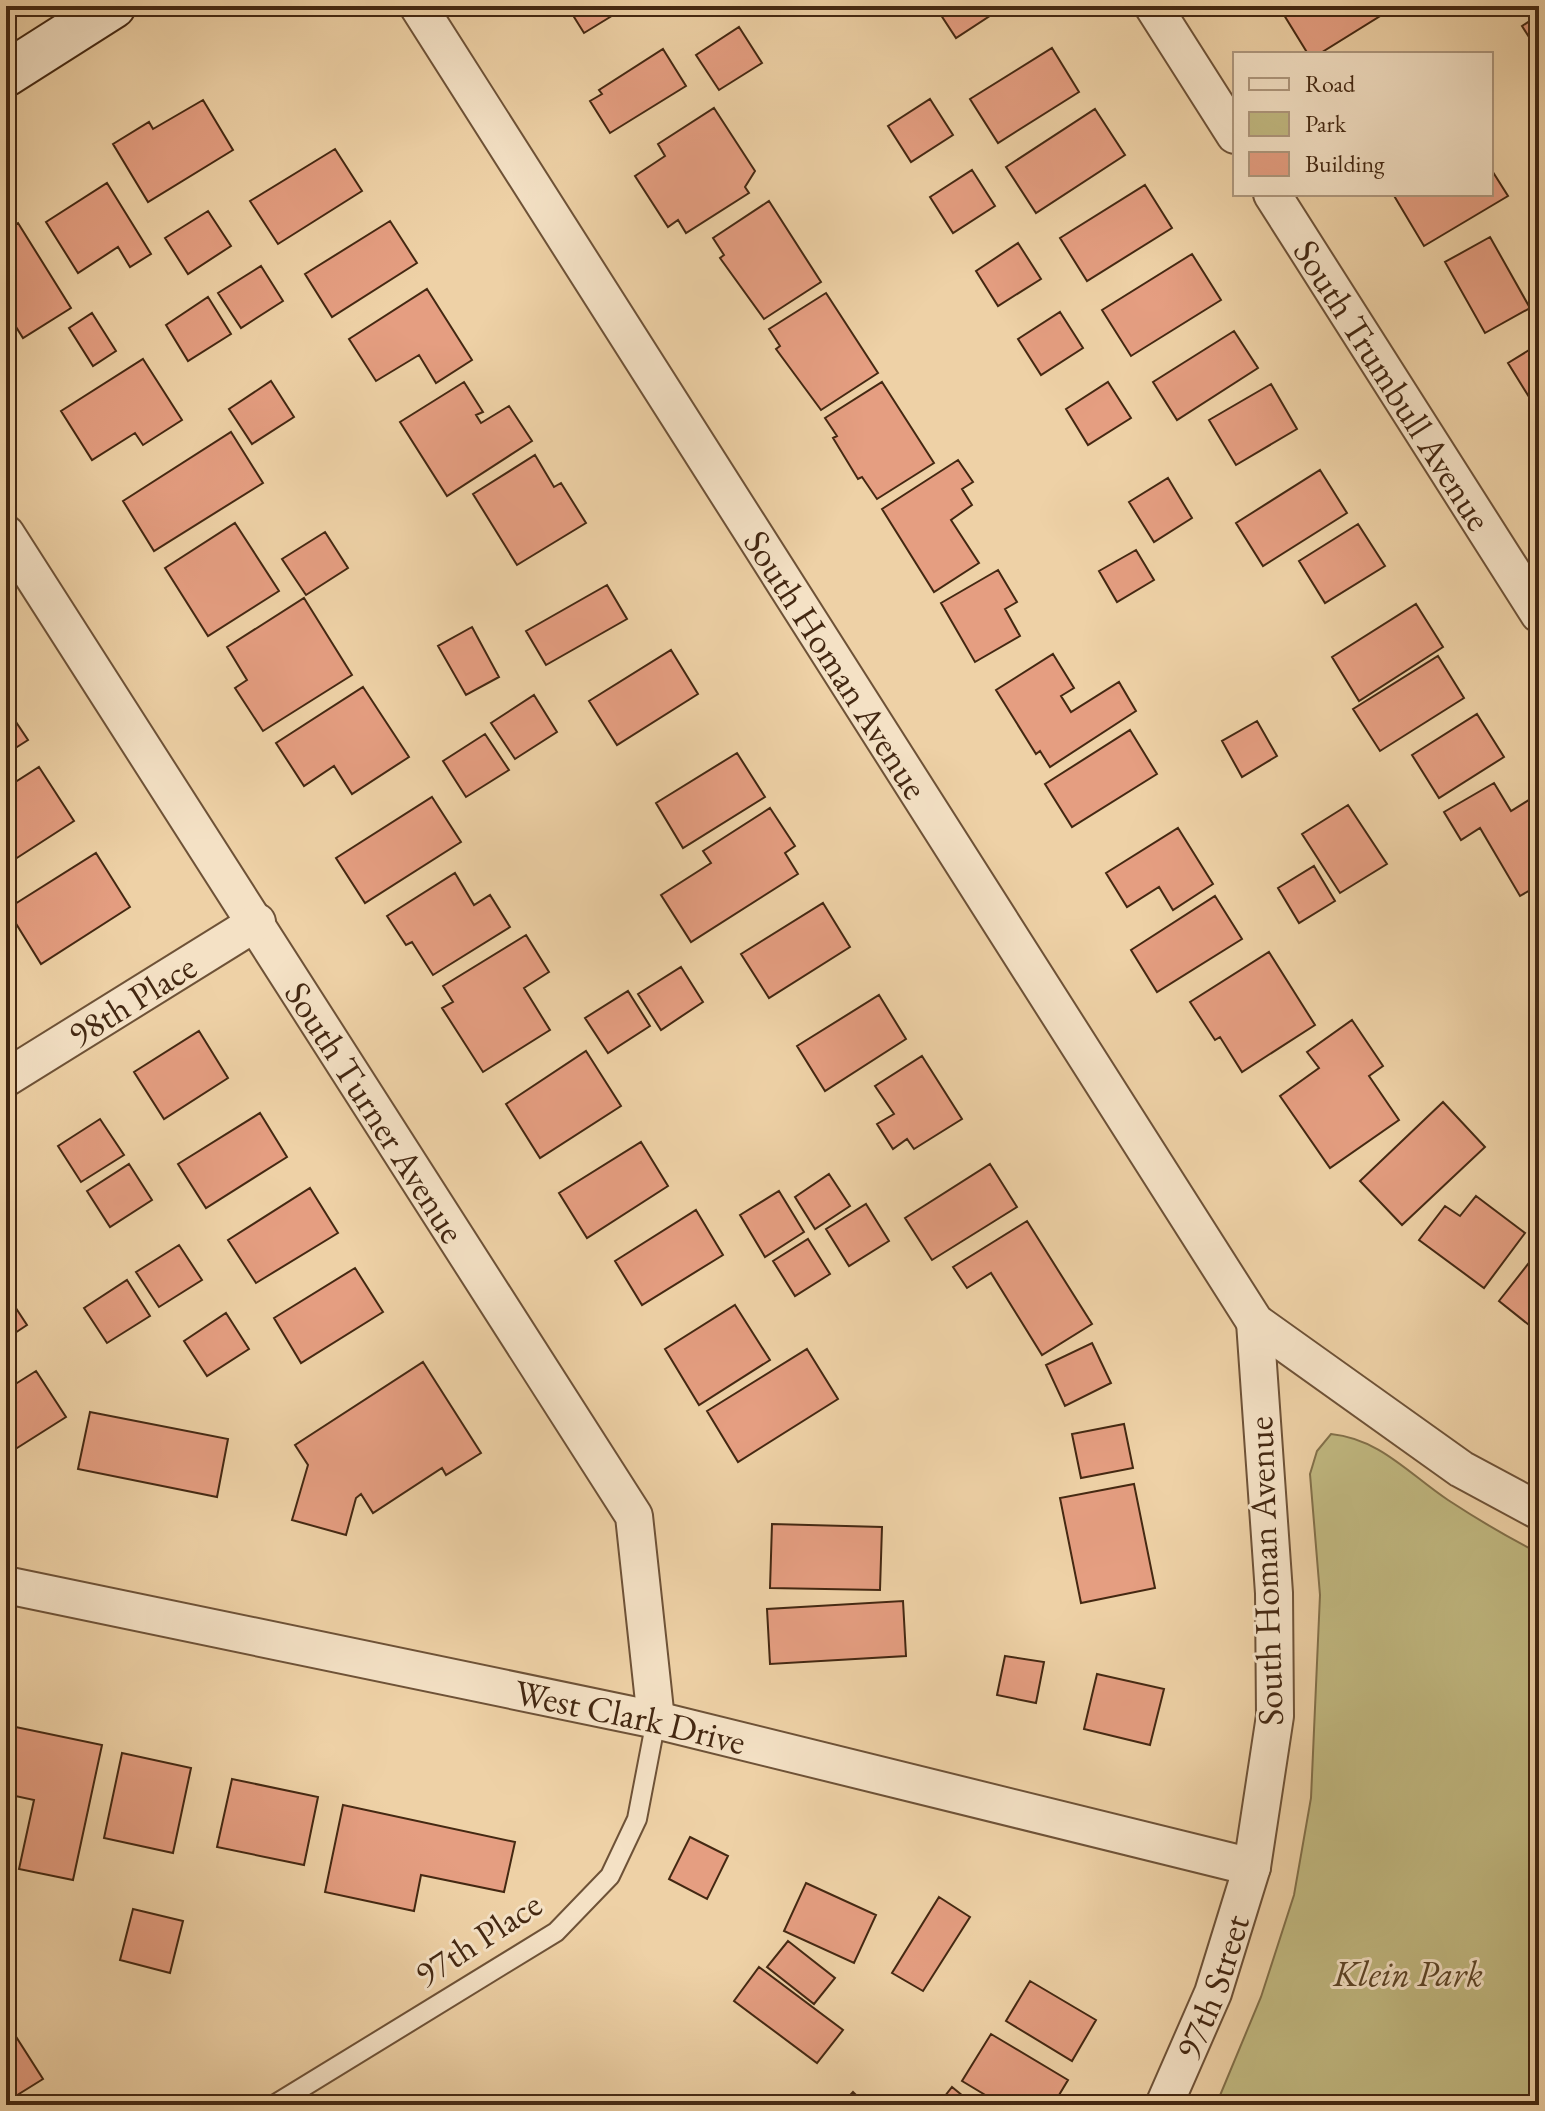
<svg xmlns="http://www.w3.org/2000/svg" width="1545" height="2111" font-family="'EB Garamond',serif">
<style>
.green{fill:#c1b981;stroke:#82704a;stroke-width:2}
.building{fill:#e59e81;stroke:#442812;stroke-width:2}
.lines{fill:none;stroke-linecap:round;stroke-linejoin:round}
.lane-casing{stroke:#6e5237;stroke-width:22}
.street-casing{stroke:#6e5237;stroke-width:40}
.secondary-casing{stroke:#442812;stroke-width:48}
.lane{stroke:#f4e1c5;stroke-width:18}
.street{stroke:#f4e1c5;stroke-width:36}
.secondary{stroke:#f4e1c5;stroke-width:44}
.labels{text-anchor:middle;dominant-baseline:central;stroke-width:6;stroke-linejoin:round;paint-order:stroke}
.street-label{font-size:36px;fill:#442812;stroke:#f4e1c5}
.park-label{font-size:36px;font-style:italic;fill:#5d4528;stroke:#f4e1c5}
</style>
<rect width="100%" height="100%" fill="#eed1a6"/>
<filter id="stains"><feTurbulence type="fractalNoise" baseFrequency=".0025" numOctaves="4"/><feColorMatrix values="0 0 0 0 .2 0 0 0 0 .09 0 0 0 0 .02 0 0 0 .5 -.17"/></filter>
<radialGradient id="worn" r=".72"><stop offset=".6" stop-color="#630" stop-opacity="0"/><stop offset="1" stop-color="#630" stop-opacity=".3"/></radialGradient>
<path class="green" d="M1331 1434C1380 1439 1409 1474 1448 1500 1477 1519 1507 1537 1539 1553V2105H1216L1261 1997 1294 1895 1311 1798 1320 1595 1310 1474 1317 1451Z"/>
<path class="building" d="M559 6H628L584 33 569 9 563 13Z
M935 6H1005L956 38Z
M1298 6H1391L1393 8 1319 54H1308L1284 15Z
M1539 15V53L1522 26Z
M739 27 762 63 719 90 696 55Z
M1052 48 1079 92 998 143 970 99Z
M663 49 686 86 610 133 590 101 602 94 599 90Z
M930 99 953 135 911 162 888 126Z
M203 100 233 150 148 202 113 144 149 122 153 129Z
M714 108 755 171 745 187 749 193 686 233 678 220 668 227 635 176 665 156 658 144Z
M1095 109 1125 155 1036 213 1006 167Z
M335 149 362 191 278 244 250 201Z
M1491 169 1508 196 1424 246 1393 194H1491Z
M972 170 995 206 953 233 930 197Z
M107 183 151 254 130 267 118 247 78 273 46 222Z
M1145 185 1172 228 1087 281 1060 238Z
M769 201 821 282 764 319 720 258 724 255 713 238Z
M208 211 231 246 188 274 165 238Z
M390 221 417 263 332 317 305 274Z
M18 223 71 308 23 338 6 311V230Z
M1490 237 1530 308 1485 333 1445 262Z
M1018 243 1041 279 998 306 976 271Z
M1192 254 1221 300 1131 356 1102 310Z
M261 266 283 301 241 328 218 293Z
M427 289 472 360 436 383 419 355 376 381 349 339Z
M826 293 878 373 821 410 776 349 780 346 769 329Z
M208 297 231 334 188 361 166 325Z
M1060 312 1083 348 1041 375 1018 339Z
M92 313 116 351 93 366 69 328Z
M1234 331 1258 368 1177 420 1153 382Z
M1539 344V413L1508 363Z
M143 359 182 420 143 445 135 433 92 460 61 411Z
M271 381 294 417 252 444 229 409Z
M464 382 483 412 476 415 481 423 509 406 532 441 447 496 400 422Z
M882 382 934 463 877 499 862 477 858 479 833 438 837 436 825 418Z
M1108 382 1131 418 1088 445 1066 409Z
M1271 384 1297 429 1236 465 1209 420Z
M231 432 263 483 154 551 123 501Z
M535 455 554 487 561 483 586 523 517 565 473 494Z
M958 460 973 482 962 489 972 505 951 520 979 563 934 592 882 509Z
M1320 470 1347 513 1263 566 1236 523Z
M1168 478 1192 518 1154 542 1129 502Z
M235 523 279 591 208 636 165 568Z
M1358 524 1385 566 1325 603 1299 561Z
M325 532 348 568 306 595 282 559Z
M1136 550 1154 580 1117 602 1099 571Z
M998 570 1017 602 1005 609 1020 636 975 662 941 603Z
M607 585 627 619 546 665 526 631Z
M304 598 352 675 263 731 235 688 247 680 227 647Z
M1416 604 1443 647 1359 701 1332 657Z
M472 627 499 677 466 695 438 646Z
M671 650 698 694 617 745 589 701Z
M1053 654 1074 688 1061 696 1071 712 1119 682 1136 711 1050 767 1040 751 1036 754 996 690Z
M1438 656 1464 698 1380 751 1353 709Z
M363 687 409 757 352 794 334 766 304 786 276 743Z
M534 695 557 732 515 759 491 723Z
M6 707 28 740 6 754Z
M1477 714 1504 757 1439 798 1412 755Z
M1257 721 1277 756 1242 777 1222 741Z
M1130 730 1157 774 1072 827 1045 784Z
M485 734 509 770 466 797 443 761Z
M737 753 765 797 683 848 656 803Z
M39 767 74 821 6 865V788Z
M1494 783 1511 811 1537 795 1539 798V885L1520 896 1480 828 1461 840 1444 812Z
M432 797 461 842 365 903 336 858Z
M1348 805 1387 864 1340 893 1302 834Z
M770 808 795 846 785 853 798 874 691 942 661 895 711 863 703 851Z
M1178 828 1213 884 1173 910 1159 887 1127 907 1106 873Z
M96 853 130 907 41 964 7 909Z
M1314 866 1335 901 1299 923 1278 888Z
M455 873 474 905 490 895 510 927 433 975 412 942 406 945 387 916Z
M1215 896 1242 939 1157 992 1131 950Z
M823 903 850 947 769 998 741 954Z
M526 935 549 972 524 988 550 1030 483 1072 442 1008 453 1002 443 986Z
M1269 952 1315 1025 1242 1072 1220 1037 1215 1040 1190 1002Z
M681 967 703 1002 661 1030 638 994Z
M628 991 650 1026 608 1053 585 1018Z
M879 995 906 1039 825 1091 797 1046Z
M1352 1020 1383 1066 1369 1076 1399 1120 1330 1168 1280 1096 1319 1068 1307 1052Z
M199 1031 228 1078 164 1119 134 1072Z
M586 1051 621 1106 540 1158 506 1104Z
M922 1056 962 1119 914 1149 907 1139 893 1149 877 1124 894 1114 875 1086Z
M1443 1102 1485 1147 1402 1225 1360 1181Z
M260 1113 287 1157 206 1208 178 1164Z
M100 1119 124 1155 81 1182 58 1146Z
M641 1142 668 1186 587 1238 559 1193Z
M129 1164 152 1200 110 1227 87 1191Z
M990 1164 1017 1207 932 1260 905 1218Z
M829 1174 850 1206 815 1229 795 1197Z
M310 1188 338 1233 256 1283 228 1240Z
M779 1191 804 1232 765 1257 740 1215Z
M1476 1196 1525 1233 1484 1288 1419 1240 1445 1206 1460 1216Z
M866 1204 889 1241 849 1266 826 1229Z
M696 1210 723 1255 642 1305 615 1261Z
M1027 1221 1092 1324 1042 1355 991 1273 967 1288 953 1267Z
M808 1239 830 1274 795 1296 773 1261Z
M179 1245 202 1280 159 1307 136 1272Z
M1539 1250V1333L1499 1301Z
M355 1268 383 1312 301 1363 274 1318Z
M127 1280 150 1316 107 1343 84 1308Z
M6 1293 27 1325 6 1339Z
M735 1305 770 1360 699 1405 665 1349Z
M226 1313 249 1349 207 1376 184 1341Z
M1092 1343 1111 1383 1065 1406 1046 1365Z
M807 1349 838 1399 738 1462 707 1411Z
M423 1362 481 1453 446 1475 442 1468 373 1513 361 1494 356 1498 346 1535 292 1520 308 1465 295 1445Z
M36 1371 66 1417 6 1455V1390Z
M90 1412 228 1439 217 1497 78 1469Z
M1124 1424 1133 1468 1081 1478 1072 1434Z
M1134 1484 1155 1588 1081 1603 1060 1498Z
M772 1524 882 1527 880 1590 770 1588Z
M903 1601 906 1656 770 1664 767 1609Z
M1005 1656 1044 1662 1036 1703 997 1695Z
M1097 1674 1164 1689 1150 1745 1084 1729Z
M6 1725 102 1745 73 1880 19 1869 34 1800 6 1794Z
M122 1753 191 1768 173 1853 104 1838Z
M232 1779 318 1797 304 1865 217 1847Z
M343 1805 515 1842 504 1892 421 1875 414 1911 325 1892Z
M690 1837 728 1856 707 1899 669 1879Z
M806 1883 876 1915 854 1963 784 1931Z
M939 1897 970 1917 923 1991 892 1973Z
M133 1909 183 1921 170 1973 120 1960Z
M788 1941 835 1978 814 2004 767 1967Z
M759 1967 843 2030 817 2063 734 2001Z
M1030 1981 1096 2020 1072 2061 1006 2021Z
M6 2021 43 2079 6 2102Z
M991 2034 1068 2080 1053 2105H1002L962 2081Z
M952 2087 974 2105H938Z
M853 2092 866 2105H841Z"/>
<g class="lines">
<defs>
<path id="lane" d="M274 2105 556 1932 610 1876 637 1819 656 1720"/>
<g id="street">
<path id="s1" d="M418 6 1255 1322 1461 1469 1539 1511"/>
<path d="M1153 6 1235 135"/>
<path id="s2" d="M1272 194 1539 614"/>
<path id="s3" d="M6 534 634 1516 656 1720"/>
<path id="s4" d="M6 1078 257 922"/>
<path id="s5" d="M6 1585 656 1720 1252 1867"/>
<path id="s6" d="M1164 2105 1213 1993 1252 1867 1275 1716 1274 1593 1255 1322"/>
</g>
<path id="secondary" d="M6 74 113 6"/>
</defs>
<use href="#lane" class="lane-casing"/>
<use href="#street" class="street-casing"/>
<use href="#secondary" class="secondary-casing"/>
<use href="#lane" class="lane"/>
<use href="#street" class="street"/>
<use href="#secondary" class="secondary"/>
</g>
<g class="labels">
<g class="street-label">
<text stroke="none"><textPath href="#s2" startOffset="226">South Trumbull Avenue</textPath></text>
<text stroke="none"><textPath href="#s1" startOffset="780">South Homan Avenue</textPath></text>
<text stroke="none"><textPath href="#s4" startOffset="148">98th Place</textPath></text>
<text stroke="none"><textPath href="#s3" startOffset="686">South Turner Avenue</textPath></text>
<text transform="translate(1265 1571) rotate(-92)">South Homan Avenue</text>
<text stroke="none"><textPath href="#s5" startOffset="638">West Clark Drive</textPath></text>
<text transform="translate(478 1939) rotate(-33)">97th Place</text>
<text stroke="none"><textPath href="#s6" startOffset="128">97th Street</textPath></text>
</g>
<g class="park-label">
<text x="1408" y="1973">Klein Park</text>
</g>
</g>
<rect width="1545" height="2111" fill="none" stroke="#eed1a6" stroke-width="32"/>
<rect x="8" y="8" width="1529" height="2095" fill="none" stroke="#442812" stroke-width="4"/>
<rect x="16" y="16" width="1513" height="2079" fill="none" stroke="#442812" stroke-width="2"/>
<rect x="1233" y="52" width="260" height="144" fill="#f4e1c5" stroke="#ae977d" stroke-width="2"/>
<rect x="1249" y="78" width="40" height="12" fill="#f4e1c5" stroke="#ae977d" stroke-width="2"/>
<text x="1305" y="92" font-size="24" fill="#442812">Road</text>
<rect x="1249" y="112" width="40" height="24" fill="#c1b981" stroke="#ae977d" stroke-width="2"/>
<text x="1305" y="132" font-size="24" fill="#442812">Park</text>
<rect x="1249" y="152" width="40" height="24" fill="#e59e81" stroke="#ae977d" stroke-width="2"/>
<text x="1305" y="172" font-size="24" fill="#442812">Building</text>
<rect width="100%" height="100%" filter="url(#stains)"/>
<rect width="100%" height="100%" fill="url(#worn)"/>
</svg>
